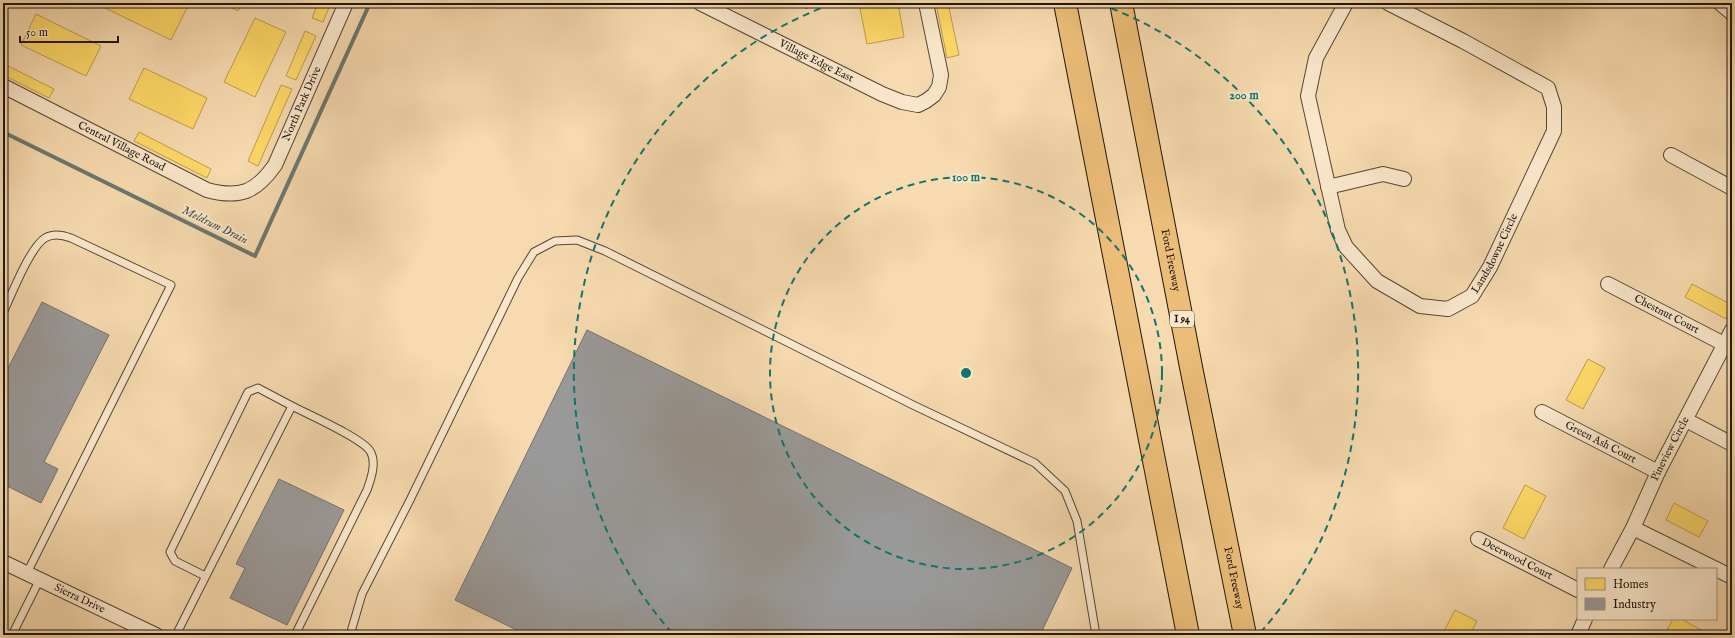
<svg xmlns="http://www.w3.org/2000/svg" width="1735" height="638" font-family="'IM FELL English',serif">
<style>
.homes{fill:#ffd966;stroke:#bb9e4b}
.industry{fill:#999;stroke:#74726f}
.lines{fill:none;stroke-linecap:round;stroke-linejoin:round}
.stream{stroke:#6b7870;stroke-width:4}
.lane-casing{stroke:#544735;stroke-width:9}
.street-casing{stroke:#544735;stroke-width:16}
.highway-casing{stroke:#1d160c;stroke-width:24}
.lane{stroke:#fae7cb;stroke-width:7}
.street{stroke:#fae7cb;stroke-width:14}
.highway{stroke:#ecbd78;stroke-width:22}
.ring{fill:none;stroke:#0f766e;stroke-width:2;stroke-dasharray:7 5}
.labels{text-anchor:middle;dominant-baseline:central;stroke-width:4;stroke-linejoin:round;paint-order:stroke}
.shield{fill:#fae7cb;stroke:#5f5545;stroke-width:1}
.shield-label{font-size:10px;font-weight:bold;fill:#1d160c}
.street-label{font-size:11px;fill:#1d160c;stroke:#fae7cb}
.water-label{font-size:12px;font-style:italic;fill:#4a4f46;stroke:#fae7cb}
.centre{fill:#0f766e;stroke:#fae7cb;stroke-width:2}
.ring-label{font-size:12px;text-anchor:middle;font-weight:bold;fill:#0f766e;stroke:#fae7cb;stroke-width:4;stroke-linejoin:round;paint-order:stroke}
</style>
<rect width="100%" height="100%" fill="#f7daaf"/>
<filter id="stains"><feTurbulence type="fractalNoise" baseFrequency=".005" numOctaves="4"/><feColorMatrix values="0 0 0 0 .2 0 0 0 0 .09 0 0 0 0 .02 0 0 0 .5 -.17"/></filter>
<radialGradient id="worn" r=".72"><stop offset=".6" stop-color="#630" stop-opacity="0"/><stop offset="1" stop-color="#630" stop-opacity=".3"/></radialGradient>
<path class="homes" d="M108 3H176L187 8 171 40 105 8Z
M222 3H242L238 11Z
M318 3H331L323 22 312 18Z
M795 3H810L807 9Z
M859 3H898L904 37 867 44Z
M936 3H948L959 55 947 58Z
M36 14 101 46 86 76 21 45Z
M255 18 286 32 255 97 224 82Z
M305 31 316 36 296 80 286 76Z
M8 66 54 89 49 98 3 75Z
M144 68 207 98 193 129 129 99Z
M281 85 292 89 258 166 248 161Z
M139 132 211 169 207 178 134 141Z
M1692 284 1732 305 1726 319 1685 297Z
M1588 359 1605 368 1583 409 1566 400Z
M1525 485 1546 496 1524 539 1503 528Z
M1674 503 1708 521 1699 537 1666 520Z
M1455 610 1477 621 1470 635H1442Z
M1673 619H1681L1703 631 1701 635H1675L1667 630Z"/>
<path class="industry" d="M42 302 109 335 44 462 58 469 41 503 3 484V378Z
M587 330 1072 568 1040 635H527L455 600Z
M279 479 344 510 287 625 230 598 245 568 236 564Z"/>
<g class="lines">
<path class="stream" d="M3 132 255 256 370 3"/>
<defs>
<path id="lane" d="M3 313C11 296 30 247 45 238 53 233 63 235 71 238L171 285 27 573
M205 576 175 561 170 552 248 392 258 388 292 406
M12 635 40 579
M176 635 292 406C307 414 362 438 370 451 377 462 371 479 367 490L295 635
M350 635 362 594 410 500 518 278 534 252 555 241 577 240 605 251 913 405 1035 463 1065 491 1077 521 1096 635"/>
<g id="street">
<path id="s1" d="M700 3 882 94 902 102 918 105 926 101 934 95 939 87 941 75 926 3"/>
<path id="s2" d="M1346 3 1316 58 1308 96 1338 230 1346 247 1377 281 1420 306 1448 309 1472 296 1490 267 1554 131V107L1548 88 1463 41 1388 3"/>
<path d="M1720 3 1732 13"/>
<path id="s3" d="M3 86 207 190C240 199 256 192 275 165L346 3"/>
<path d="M1671 155 1732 188"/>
<path d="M1328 187 1383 174 1404 179"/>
<path id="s4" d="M1608 284 1724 344"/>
<path id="s5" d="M1542 412 1658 472"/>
<path d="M1686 420 1732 444"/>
<path d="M1633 528 1716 569"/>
<path id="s6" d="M1478 539 1578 590"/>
<path id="s7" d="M3 562 156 635"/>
<path id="s8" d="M1611 569 1633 528 1658 472 1732 330"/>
<path d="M1716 569 1732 577"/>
<path d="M1578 635 1585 619"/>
</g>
<g id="highway">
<path d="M1065 3 1188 635"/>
<path id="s9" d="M1121 3 1191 367 1245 635"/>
</g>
</defs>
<use href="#lane" class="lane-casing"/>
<use href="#street" class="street-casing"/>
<use href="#highway" class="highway-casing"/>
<use href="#lane" class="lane"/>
<use href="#street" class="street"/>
<use href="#highway" class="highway"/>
</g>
<g class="ring">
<circle cx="966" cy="373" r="196"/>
<path d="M672 633A393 393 0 0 1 832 4M1100 4A393 393 0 0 1 1260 633"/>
</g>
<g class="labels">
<rect class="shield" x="1170" y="311" width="24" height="16" rx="3"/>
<g class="shield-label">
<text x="1182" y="319">I 94</text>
</g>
<g class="street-label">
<text stroke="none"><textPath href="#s1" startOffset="130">Village Edge East</textPath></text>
<text stroke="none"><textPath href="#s3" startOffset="375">North Park Drive</textPath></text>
<text stroke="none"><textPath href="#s3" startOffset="133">Central Village Road</textPath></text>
<text stroke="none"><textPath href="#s2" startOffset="457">Landsdowne Circle</textPath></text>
<text stroke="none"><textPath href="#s9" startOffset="262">Ford Freeway</textPath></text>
<text stroke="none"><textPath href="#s4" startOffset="66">Chestnut Court</textPath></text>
<text stroke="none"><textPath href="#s5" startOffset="66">Green Ash Court</textPath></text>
<text stroke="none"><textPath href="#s8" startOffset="134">Pineview Circle</textPath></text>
<text stroke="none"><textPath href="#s6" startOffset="44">Deerwood Court</textPath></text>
<text stroke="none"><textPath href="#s9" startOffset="586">Ford Freeway</textPath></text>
<text stroke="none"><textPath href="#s7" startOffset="85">Sierra Drive</textPath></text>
</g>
<g class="water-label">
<text transform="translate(215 225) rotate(26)">Meldrum Drain</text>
</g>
</g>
<circle cx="966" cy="373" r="6" class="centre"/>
<g class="ring-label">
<text x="1244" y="99">200 m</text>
<text x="966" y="181">100 m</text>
</g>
<rect width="1735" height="638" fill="none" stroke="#f7daaf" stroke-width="16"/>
<rect x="4" y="4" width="1727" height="630" fill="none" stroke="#1d160c" stroke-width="2"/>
<rect x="8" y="8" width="1719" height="622" fill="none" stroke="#1d160c"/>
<rect x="1577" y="568" width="140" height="52" fill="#fae7cb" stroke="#a2937f"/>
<rect x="1585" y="578" width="20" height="12" fill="#ffd966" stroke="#a2937f"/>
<text x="1613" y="588" font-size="12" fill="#1d160c">Homes</text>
<rect x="1585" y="598" width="20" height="12" fill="#999999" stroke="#a2937f"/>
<text x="1613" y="608" font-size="12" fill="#1d160c">Industry</text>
<path d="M20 36v6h98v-6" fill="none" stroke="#1d160c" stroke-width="2"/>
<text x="26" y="36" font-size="12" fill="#1d160c" stroke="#fae7cb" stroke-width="3" paint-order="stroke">50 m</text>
<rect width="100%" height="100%" filter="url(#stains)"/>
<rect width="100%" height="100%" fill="url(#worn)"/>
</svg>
